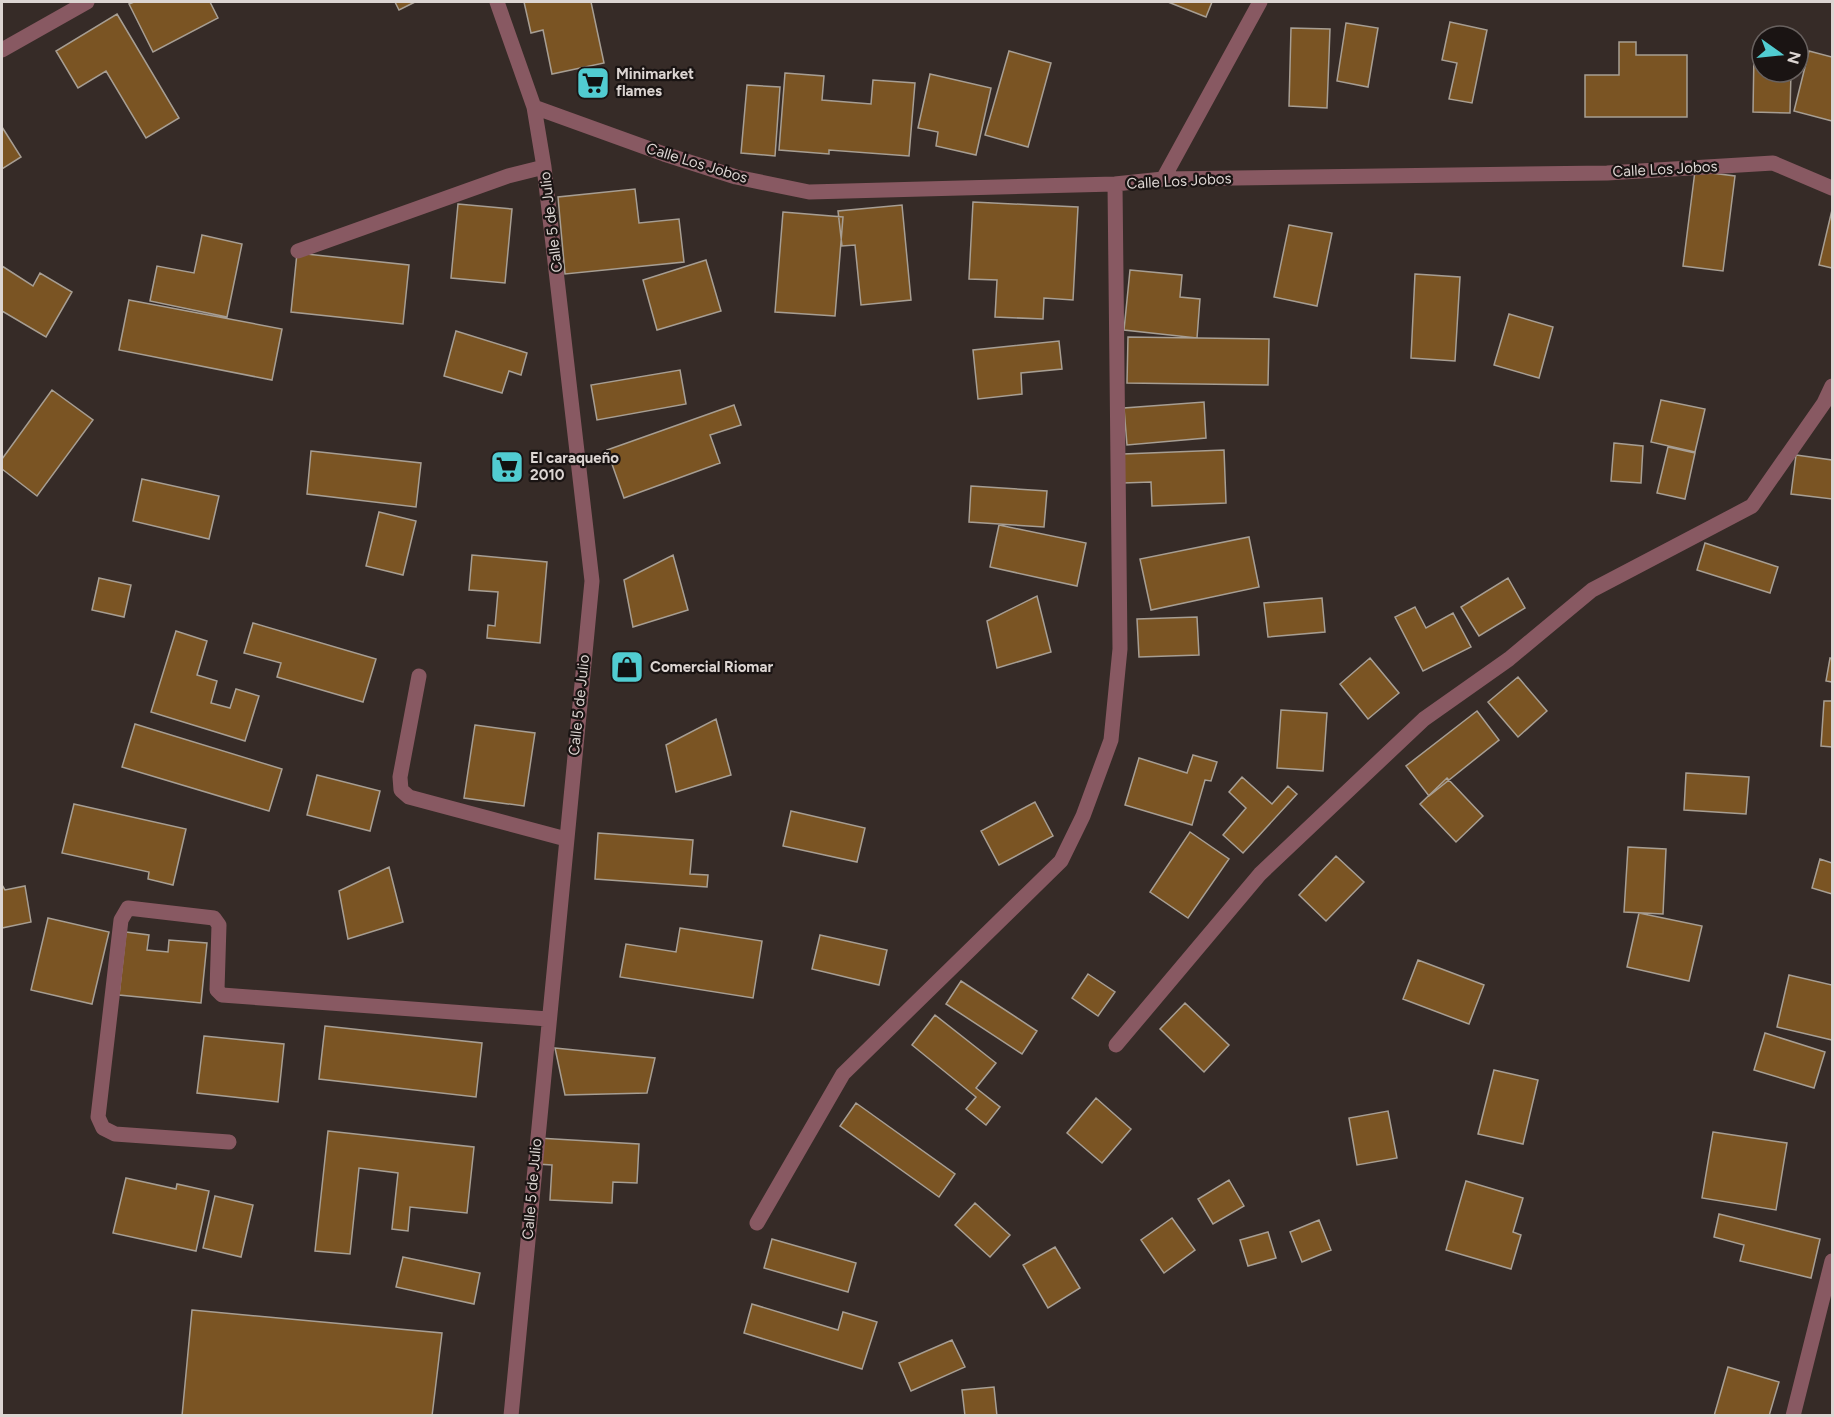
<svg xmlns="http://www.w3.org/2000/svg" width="1834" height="1417" font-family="Figtree,sans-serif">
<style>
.building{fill:#7a5423;stroke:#a79e93;stroke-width:1.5}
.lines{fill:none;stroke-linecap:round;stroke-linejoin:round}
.minor{stroke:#885962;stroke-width:15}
.labels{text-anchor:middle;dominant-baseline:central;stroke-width:4.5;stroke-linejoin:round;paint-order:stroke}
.poi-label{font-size:15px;font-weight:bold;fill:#dcd5d2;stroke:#1a1413;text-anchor:start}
.street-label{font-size:15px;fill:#dcd5d2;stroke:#1a1413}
</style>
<rect width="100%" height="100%" fill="#362b27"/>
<path class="building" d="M134 2H210L218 18 153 52 129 4Z
M395 2H415L399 10Z
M524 2H591L604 63 552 74 543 30 531 33Z
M1168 2H1212L1206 17Z
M117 14 179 118 146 138 106 71 78 88 56 51Z
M1450 22 1487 30 1472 103 1449 99 1457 63 1442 60Z
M1346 23 1378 28 1368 87 1337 81Z
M1291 28 1330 29 1327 108 1289 106Z
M1619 42H1636V55H1687V117H1585V75H1619Z
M1009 51 1051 63 1028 147 985 135Z
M1809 51 1832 57V121L1794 111Z
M1754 52H1762V72H1791L1790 113 1753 112Z
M785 73 824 76 822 100 871 104 873 80 915 83 909 156 829 150V154L779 150Z
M930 74 991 88 976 155 936 146 938 132 918 128Z
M747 85 780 87 775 156 741 153Z
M2 127 21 157 2 169Z
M1695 171 1735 176 1723 271 1683 266Z
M635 189 639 223 679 219 684 262 565 274 558 197Z
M973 202 1078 207 1073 300 1044 298 1043 319 995 317 997 280 969 279Z
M458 204 512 209 505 283 451 278Z
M902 205 911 300 861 305 855 245 842 246 838 211Z
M1832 210V268L1819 265Z
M783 212 843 217 835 316 775 312Z
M1289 225 1332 233 1317 306 1274 297Z
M202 235 242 244 227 317 150 301 157 266 194 273Z
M297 253 409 265 403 324 291 312Z
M706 260 721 311 657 330 643 280Z
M2 266 33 286 40 273 72 292 46 337 2 311Z
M1130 270 1182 275 1180 297 1200 299 1197 338 1124 330Z
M1415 274 1460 277 1455 361 1411 358Z
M129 300 282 329 272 380 119 350Z
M1509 314 1553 327 1539 378 1494 365Z
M456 331 527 353 521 375 509 371 502 393 444 376Z
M1128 337 1269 339 1268 385 1127 383Z
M1059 341 1062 369 1021 373 1022 394 978 399 973 350Z
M680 370 686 404 597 420 591 385Z
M52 390 93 420 37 496 2 469V459Z
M1661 400 1705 409 1695 452 1651 442Z
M1204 402 1206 438 1127 445 1124 408Z
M734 405 741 425 710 435 720 463 624 498 607 450Z
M1614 443 1643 446 1641 483 1611 481Z
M1668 447 1695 453 1685 499 1657 493Z
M1224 450 1226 503 1152 506 1151 482 1123 483V454Z
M311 451 421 463 416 507 307 494Z
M1796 455 1832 460V499L1791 494Z
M142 479 219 496 209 539 133 521Z
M971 486 1047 491 1044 527 969 522Z
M379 512 416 521 403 575 366 566Z
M999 525 1086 543 1077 586 990 567Z
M1249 537 1259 587 1151 610 1140 559Z
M1705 543 1778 567 1770 593 1697 570Z
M472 555 547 562 540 643 487 638 488 625 495 626 498 592 469 590Z
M673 555 688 610 633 627 624 580Z
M99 578 131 585 124 617 92 610Z
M1508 578 1525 608 1479 636 1461 607Z
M1037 596 1051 652 997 668 987 621Z
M1322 598 1325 632 1268 637 1264 603Z
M1415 607 1426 628 1453 613 1471 647 1423 671 1395 617Z
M1197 617 1199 655 1139 657 1137 619Z
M253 623 376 659 363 702 277 677 281 663 244 653Z
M176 631 207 641 197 675 217 681 211 703 230 708 236 689 259 696 245 741 151 712Z
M1370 658 1399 693 1368 719 1340 684Z
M1830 658 1832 659V682L1826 681Z
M1518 677 1547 711 1518 737 1488 702Z
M1824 701H1832V747L1821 746Z
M1281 710 1327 713 1323 771 1277 768Z
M1477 711 1499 740 1429 796 1406 766Z
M716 719 731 775 676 792 666 745Z
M135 724 282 769 269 811 122 767Z
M475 725 535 733 524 806 464 798Z
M1193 755 1217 762 1211 781 1205 780 1192 825 1125 805 1139 758 1187 773Z
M1686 773 1749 777 1746 814 1684 810Z
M317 775 380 791 370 831 307 815Z
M1242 777 1272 804 1288 786 1297 794 1243 853 1223 835 1246 808 1229 792Z
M1447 778 1483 816 1456 842 1420 804Z
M1035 802 1053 836 999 865 981 831Z
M74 804 186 829 173 885 148 879 149 872 62 853Z
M791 811 865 828 857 862 783 846Z
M1190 832 1229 859 1188 918 1150 892Z
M598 833 693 840 690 874 708 875 707 887 595 879Z
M1628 847 1666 849 1663 914 1624 912Z
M1336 856 1364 882 1326 921 1299 895Z
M1820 859 1832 863V894L1812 888Z
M389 867 403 922 348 939 339 891Z
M2 885 5 890 25 886 31 922 2 928Z
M1639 913 1702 926 1689 981 1627 967Z
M48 918 109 932 92 1004 31 990Z
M680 928 762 941 753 998 620 977 626 944 676 952Z
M126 932 149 935 147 950 168 952 169 940 207 943 201 1003 119 995Z
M820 935 887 950 879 985 812 969Z
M1418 960 1484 985 1469 1024 1403 999Z
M1088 974 1115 992 1098 1016 1072 998Z
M1789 975 1832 985V1040L1777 1027Z
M961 981 1037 1031 1022 1054 946 1004Z
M1185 1003 1229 1045 1204 1072 1160 1029Z
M935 1015 996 1063 976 1088 1000 1107 986 1125 966 1109 976 1097 912 1045Z
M325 1026 482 1043 476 1097 319 1079Z
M1765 1033 1825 1052 1814 1088 1754 1070Z
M204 1036 284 1044 278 1102 197 1093Z
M555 1048 655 1058 647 1093 565 1095Z
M1494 1070 1538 1080 1523 1144 1478 1134Z
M1096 1098 1131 1129 1102 1163 1067 1133Z
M856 1103 955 1174 939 1197 840 1126Z
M1388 1111 1397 1158 1357 1165 1349 1118Z
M328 1131 474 1147 467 1213 410 1207 408 1231 392 1229 398 1173 359 1168 350 1254 315 1251Z
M1713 1132 1787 1143 1776 1210 1702 1198Z
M538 1138 639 1144 637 1183 613 1182 612 1203 550 1200 552 1165 537 1164Z
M126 1178 176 1189 177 1184 209 1191 196 1251 113 1233Z
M1229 1180 1244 1206 1213 1224 1198 1199Z
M1466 1181 1523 1198 1513 1232 1521 1235 1511 1269 1446 1250Z
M215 1196 253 1205 241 1257 203 1248Z
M975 1203 1010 1235 990 1257 955 1225Z
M1719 1214 1820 1239 1811 1278 1740 1261 1744 1245 1714 1237Z
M1172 1218 1195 1250 1164 1273 1141 1240Z
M1319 1220 1331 1250 1302 1262 1290 1232Z
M1268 1232 1276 1258 1248 1266 1240 1240Z
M772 1239 856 1263 848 1292 764 1268Z
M1055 1247 1080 1288 1048 1308 1023 1265Z
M403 1257 480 1273 474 1304 396 1287Z
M752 1304 838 1330 843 1312 877 1322 862 1369 744 1333Z
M192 1310 442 1333 432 1416H182Z
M952 1340 965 1367 911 1391 899 1363Z
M1728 1367 1779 1382 1769 1416H1714Z
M994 1387 997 1416H965L962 1390Z"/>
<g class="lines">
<path class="minor" d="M497 2 534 107 544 167 592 581 511 1416
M2 50 87 2
M534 107 664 154 736 177 809 192 1115 184 1163 179 1607 173 1773 163 1832 188
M1163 179 1260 2
M298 251 508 176 544 167
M419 676 400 777 401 790 409 797 566 839
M1116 1045 1260 874 1424 719 1509 659 1592 590 1752 506 1824 403 1832 386
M229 1142 115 1134 103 1128 98 1117 121 920 128 908 214 918 219 925 217 990 222 995 548 1019
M757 1223 843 1074 1061 861 1083 816 1111 740 1120 649 1115 184
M1793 1416 1832 1261"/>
</g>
<defs>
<symbol id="supermarket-square" viewBox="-11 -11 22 22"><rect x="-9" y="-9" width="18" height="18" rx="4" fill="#51ccd1" stroke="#1a1413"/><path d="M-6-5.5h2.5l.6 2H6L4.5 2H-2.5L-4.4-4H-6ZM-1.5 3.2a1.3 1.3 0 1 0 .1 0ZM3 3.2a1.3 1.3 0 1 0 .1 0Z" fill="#111"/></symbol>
<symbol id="shop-square" viewBox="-11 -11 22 22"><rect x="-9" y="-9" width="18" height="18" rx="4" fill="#51ccd1" stroke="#1a1413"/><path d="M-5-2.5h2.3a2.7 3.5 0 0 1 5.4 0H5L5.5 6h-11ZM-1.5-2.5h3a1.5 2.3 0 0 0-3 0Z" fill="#111"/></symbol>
</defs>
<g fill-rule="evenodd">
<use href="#supermarket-square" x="574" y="64" width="38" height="38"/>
<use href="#supermarket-square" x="488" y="448" width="38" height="38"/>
<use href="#shop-square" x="608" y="648" width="38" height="38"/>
</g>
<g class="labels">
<g class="poi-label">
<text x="616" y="74">Minimarket<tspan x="616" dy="17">flames</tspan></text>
<text x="530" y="458">El caraqueño<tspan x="530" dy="17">2010</tspan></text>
<text x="650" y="667">Comercial Riomar</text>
</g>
<g class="street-label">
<text transform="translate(697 163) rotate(17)">Calle Los Jobos</text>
<text transform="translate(1665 169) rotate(-3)">Calle Los Jobos</text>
<text transform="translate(1179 181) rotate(-3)">Calle Los Jobos</text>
<text transform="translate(551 222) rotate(-97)">Calle 5 de Julio</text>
<text transform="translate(579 705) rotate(-84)">Calle 5 de Julio</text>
<text transform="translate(532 1189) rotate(-85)">Calle 5 de Julio</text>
</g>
</g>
<rect width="1834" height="1417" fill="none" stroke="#dcd5d2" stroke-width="6"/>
<g transform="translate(1780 54) rotate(105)"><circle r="28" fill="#1a1413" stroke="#68615f" stroke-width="1.5"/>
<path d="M0-4.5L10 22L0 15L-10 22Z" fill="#51ccd1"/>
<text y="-9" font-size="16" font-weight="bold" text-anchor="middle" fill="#dcd5d2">N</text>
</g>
</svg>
